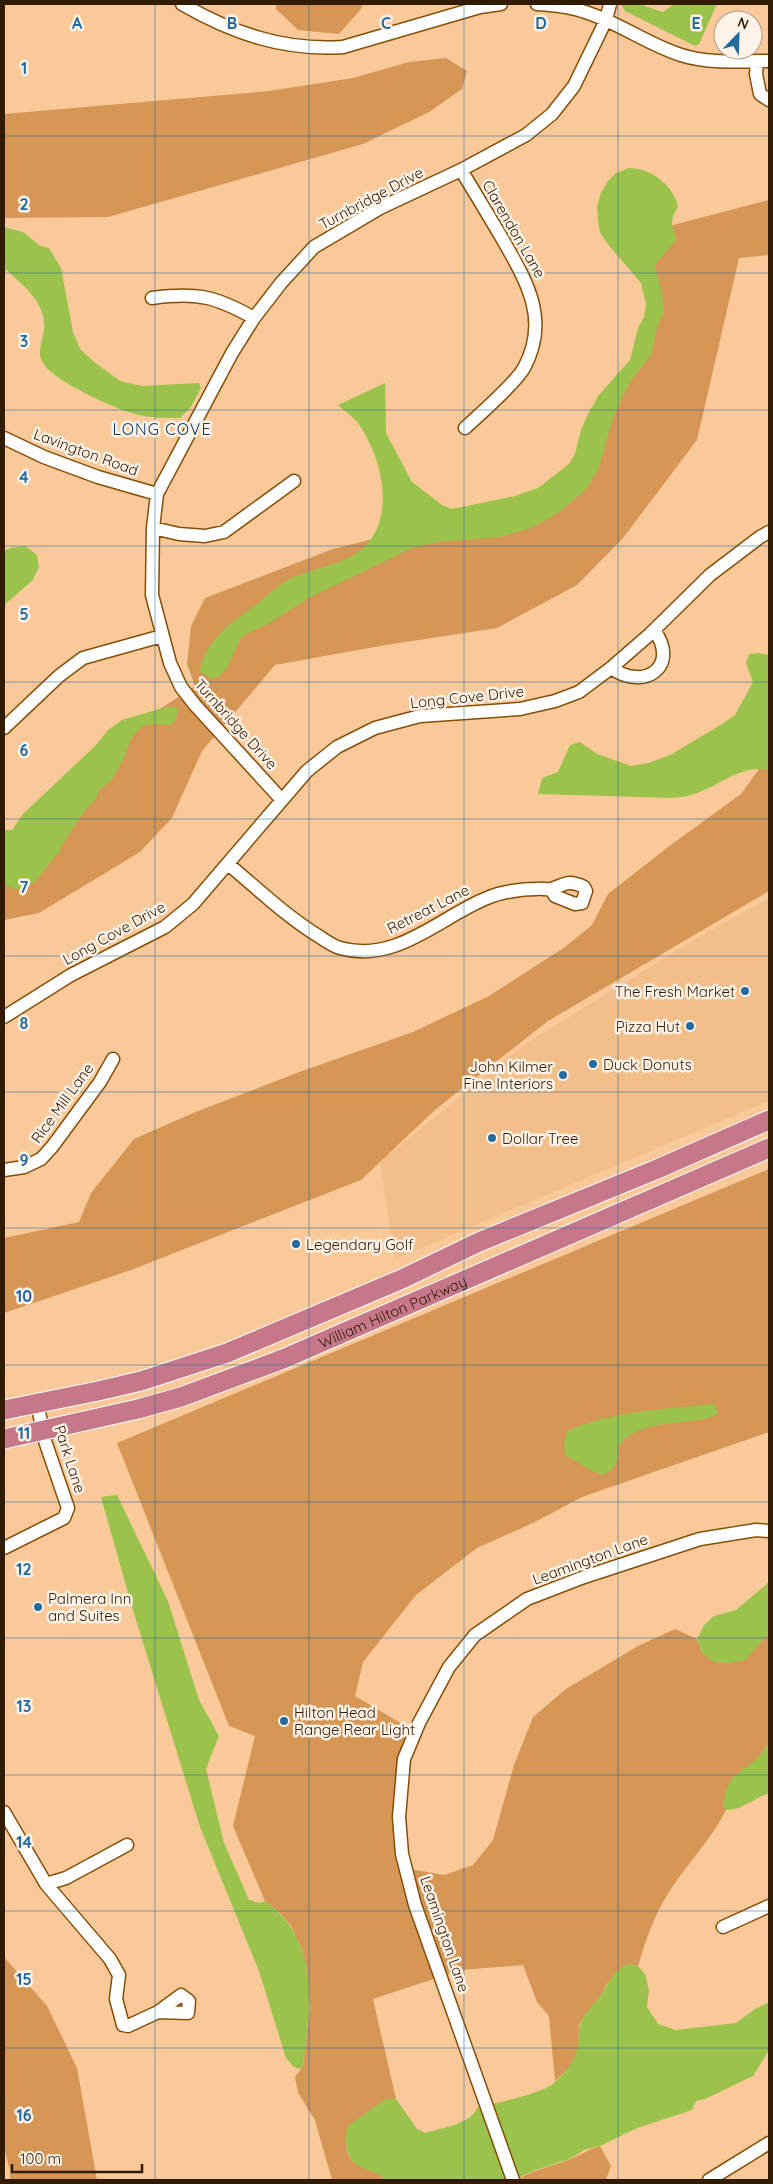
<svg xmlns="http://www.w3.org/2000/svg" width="773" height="2184" font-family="Quicksand,sans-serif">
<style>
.built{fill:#f2be8a}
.green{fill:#d59656}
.water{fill:#9bc24a}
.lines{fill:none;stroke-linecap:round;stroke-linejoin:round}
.minor-casing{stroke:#854f08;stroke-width:15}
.highway-casing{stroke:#fff;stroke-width:21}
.minor{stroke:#fff;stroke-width:12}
.highway{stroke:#c6788a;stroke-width:19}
.grid{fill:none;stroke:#246a9f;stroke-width:1;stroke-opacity:0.55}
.poi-dot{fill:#246a9f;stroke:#fff2e7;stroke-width:2}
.labels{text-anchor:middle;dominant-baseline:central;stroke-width:5;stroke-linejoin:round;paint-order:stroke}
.street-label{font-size:15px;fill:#311b02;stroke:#fff2e7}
.poi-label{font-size:15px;fill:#311b02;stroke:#fff2e7;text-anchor:start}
.neighbourhood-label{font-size:16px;letter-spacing:1px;fill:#05395d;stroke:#fff2e7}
.grid-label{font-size:16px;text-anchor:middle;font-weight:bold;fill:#246a9f;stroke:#fff2e7;stroke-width:5;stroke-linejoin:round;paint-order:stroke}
</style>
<rect width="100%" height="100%" fill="#fac99a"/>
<path class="built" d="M769 898V1101L395 1259 380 1162 525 1044 699 937Z"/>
<path class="green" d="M276 4H363L361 9 339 34 298 30 276 9Z
M446 58 467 71 462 89 429 112 363 144 108 217 4 218V114L269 91 353 78 409 62Z
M769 200V255L739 258 697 440 623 538 577 585 497 628 386 645 275 665 202 751 172 818 140 852 39 913 4 920V850L119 736 195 686 187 664 191 626 205 598 333 549 437 523 572 482 650 326 654 230Z
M769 755V891L548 1021 436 1109 361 1180 131 1270 4 1313V1238L79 1222 91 1193 134 1139 193 1113 302 1071 413 1032 489 996 565 947 592 925 608 894 668 847 741 794Z
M769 1169V1432L582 1497 533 1523 477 1548 416 1595 363 1662 355 1696 409 1728 398 1765 399 1867 444 1875 473 1865 493 1840 514 1765 533 1717 566 1689 638 1646 675 1629 697 1639 702 1653 714 1662 729 1663 745 1659 769 1633V1743L757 1759 746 1769 723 1805 726 1810C710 1842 687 1863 669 1892 654 1915 646 1940 638 1966L629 1964 607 1984 601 1995 583 2018 579 2025 578 2050 570 2067 555 2081 549 2016 537 2002 523 1965 461 1970 373 1999 396 2099H386L347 2130C341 2175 367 2160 386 2180H332L315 2120 298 2093 295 2077 303 2066 310 2007 307 1971 302 1949 291 1926 279 1912 265 1901 233 1826 255 1736 229 1726 117 1443Z
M4 1957 47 2006 77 2068 97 2180H10V2171L4 2147Z
M600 2146 611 2166 606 2180H521L520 2178C535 2170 552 2166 568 2160 579 2156 587 2150 600 2146Z"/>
<path class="water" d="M621 4H639L663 12 674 4H717L699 44 695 46 625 11Z
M629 168C649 168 671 183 677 203 679 209 674 212 673 217 670 225 675 233 676 240L655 265 663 299 664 312 658 324 651 355 632 379 621 399 612 421 599 468 586 489 561 511 532 528 500 537 437 542 412 548 309 598 266 625 244 635C231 649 233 672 213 679L202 674 200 670C207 637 234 622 258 603 269 594 279 584 292 578 312 569 345 564 362 549 397 518 382 459 360 426 355 418 345 411 338 405L385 383 386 433 412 482 442 505 452 509 515 496 538 488 569 464 575 454 581 430 587 416 598 396 630 360 638 328 644 317 646 304 641 283 606 242 600 232 598 220 597 206 601 193 608 181 616 173Z
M4 227 23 232 40 246 49 248 61 268 73 332 80 349 93 361 120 381 142 386 199 383 201 388 191 407 180 418C165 418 149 418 135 414 114 408 47 379 41 359 38 351 43 338 44 329 47 303 21 283 4 268Z
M25 546 37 555 39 567 32 581 4 605V551L10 548Z
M759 653 769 655V770C739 764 718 788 691 795 671 800 660 797 641 797 607 796 572 795 538 794L542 778 558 772 570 745 580 742 597 754 631 766 649 763 672 754 722 724 735 715 753 682 746 663 749 654Z
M166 707H178L176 720 170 725 154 724 145 725 138 730 131 739 123 760 111 781 98 791 97 798 84 812 60 848V852C42 866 33 902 4 884V830H12L23 814 96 745 108 730 122 720Z
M714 1404 718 1414 708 1418C678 1425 636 1420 618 1447 620 1460 615 1470 603 1475L592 1471 565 1455 564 1444 567 1431C613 1411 664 1409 714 1404Z
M117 1495 168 1601 199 1700 219 1736 206 1769 224 1843 249 1900 260 1903 265 1901C321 1941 310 2006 303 2066L300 2069 294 2067 286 2058 259 1971 200 1827 132 1607 101 1497Z
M769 1582V1633L745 1660 729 1663 714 1662 702 1653 697 1639 704 1625 714 1616 736 1610Z
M769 1743V1793C755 1798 740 1811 726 1810L723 1805 725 1793 732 1778 757 1759Z
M629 1964 638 1966 645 1974 649 1990 647 2007 658 2024 676 2030 736 2023 755 2009 769 2002V2050L753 2076 705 2099 696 2101 692 2110 637 2128 600 2146 584 2150 570 2159 533 2171 514 2180H386C371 2165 350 2173 346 2145 345 2138 346 2131 349 2125L386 2099H396L417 2129 425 2133C441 2128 471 2124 477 2108 494 2103 542 2094 554 2083 565 2073 576 2061 578 2045 579 2037 578 2029 581 2022 585 2013 593 2005 599 1997 609 1985 613 1969 629 1964Z"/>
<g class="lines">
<defs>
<path id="minor" d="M182 4C232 33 284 51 343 47L480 7 501 4
M537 4C552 5 568 6 582 11 617 21 646 44 681 55 709 64 740 61 769 61
M757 61 756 74 760 94 769 100
M461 170C475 193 489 216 503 240 527 282 550 320 524 368 514 385 480 414 465 428
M152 298C196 292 215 296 254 318
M4 438 44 457 98 477 157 494
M153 528 179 534 205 536 224 532 294 481
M611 668C646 692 680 665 654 630
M4 728 59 676 83 658 162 636
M281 799 195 705 181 687 170 663 152 595 153 528 157 494 232 353 254 318 281 283 314 247 380 208 461 170 526 135 552 114 574 86 606 20 610 4
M228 864C258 889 287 917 320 937 326 941 333 946 340 948 396 964 440 917 487 898 501 892 521 889 536 889 541 888 547 890 551 889 565 885 567 879 584 887L586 891 582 903 575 904 555 896 551 889
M4 1017 71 975 165 927 193 904 307 771 337 747 375 728 420 716 520 709 555 701 579 692 611 668 649 635 710 575 760 537 769 532
M4 1170 24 1167 41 1159 52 1147 100 1082 113 1059
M4 1548 64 1518 68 1508 45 1441 37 1403
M4 1812 46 1884 110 1959 119 1975 116 1999 123 2025 128 2026 158 2012 181 1995 189 2001 188 2013 158 2012
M46 1884 66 1878 127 1845
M723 1927 769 1906
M513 2180 415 1905 402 1854 399 1817 404 1759 419 1723 449 1667 475 1635 527 1599 584 1577 700 1539 756 1530 769 1531
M709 2180 769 2143"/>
<g id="highway">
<path d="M4 1410 98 1391 141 1381 227 1353 402 1279 479 1242 655 1170 769 1120"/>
<path id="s1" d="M4 1439 138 1409 181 1397 283 1359 769 1148"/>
</g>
</defs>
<use href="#minor" class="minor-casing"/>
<use href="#highway" class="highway-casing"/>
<use href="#minor" class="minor"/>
<use href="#highway" class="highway"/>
</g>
<path class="grid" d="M155 4V2180M309 4V2180M464 4V2180M618 4V2180M4 136H769M4 273H769M4 410H769M4 546H769M4 682H769M4 819H769M4 956H769M4 1092H769M4 1228H769M4 1365H769M4 1502H769M4 1638H769M4 1775H769M4 1911H769M4 2048H769"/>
<g class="poi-dot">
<circle cx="745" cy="991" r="5"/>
<circle cx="690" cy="1026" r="5"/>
<circle cx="593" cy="1064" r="5"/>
<circle cx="563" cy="1075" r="5"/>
<circle cx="492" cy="1138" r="5"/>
<circle cx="296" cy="1244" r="5"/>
<circle cx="38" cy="1607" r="5"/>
<circle cx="284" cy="1721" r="5"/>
</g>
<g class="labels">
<g class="street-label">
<text transform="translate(371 198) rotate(-28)">Turnbridge Drive</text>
<text transform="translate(514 229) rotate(60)">Clarendon Lane</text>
<text transform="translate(86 452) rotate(20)">Lavington Road</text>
<text transform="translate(467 697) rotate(-6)">Long Cove Drive</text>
<text transform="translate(236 724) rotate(48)">Turnbridge Drive</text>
<text transform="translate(428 909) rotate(-27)">Retreat Lane</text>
<text transform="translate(114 933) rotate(-29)">Long Cove Drive</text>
<text transform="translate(62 1103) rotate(-54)">Rice Mill Lane</text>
<text stroke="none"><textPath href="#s1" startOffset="410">William Hilton Parkway</textPath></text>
<text transform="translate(70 1459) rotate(72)">Park Lane</text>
<text transform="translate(590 1559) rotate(-20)">Leamington Lane</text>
<text transform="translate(445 1934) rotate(71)">Leamington Lane</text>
</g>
<g class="poi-label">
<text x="735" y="991" text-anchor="end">The Fresh Market</text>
<text x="680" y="1026" text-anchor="end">Pizza Hut</text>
<text x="603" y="1064">Duck Donuts</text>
<text x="553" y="1066" text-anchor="end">John Kilmer<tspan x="553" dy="17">Fine Interiors</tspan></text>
<text x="502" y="1138">Dollar Tree</text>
<text x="306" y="1244">Legendary Golf</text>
<text x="48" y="1598">Palmera Inn<tspan x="48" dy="17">and Suites</tspan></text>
<text x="294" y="1712">Hilton Head<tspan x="294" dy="17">Range Rear Light</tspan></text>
</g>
<g class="neighbourhood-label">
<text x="162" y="429">LONG COVE</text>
</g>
</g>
<g class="grid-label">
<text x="77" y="29">A</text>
<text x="232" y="29">B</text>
<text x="386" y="29">C</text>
<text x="541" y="29">D</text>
<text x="696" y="29">E</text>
<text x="24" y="74">1</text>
<text x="24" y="210">2</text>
<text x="24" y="347">3</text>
<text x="24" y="483">4</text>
<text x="24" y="620">5</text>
<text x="24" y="756">6</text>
<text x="24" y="893">7</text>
<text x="24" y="1029">8</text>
<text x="24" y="1166">9</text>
<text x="24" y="1302">10</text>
<text x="24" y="1439">11</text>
<text x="24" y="1575">12</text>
<text x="24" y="1712">13</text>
<text x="24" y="1848">14</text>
<text x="24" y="1985">15</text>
<text x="24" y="2121">16</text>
</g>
<rect width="773" height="2184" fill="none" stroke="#311b02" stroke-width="10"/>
<g transform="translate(738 35) rotate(23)"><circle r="24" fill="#fff2e7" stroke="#ad9c8b"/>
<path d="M0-4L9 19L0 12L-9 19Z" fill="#246a9f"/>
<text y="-8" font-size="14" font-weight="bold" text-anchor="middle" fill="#311b02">N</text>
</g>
<path d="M12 2164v8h130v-8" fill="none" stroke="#311b02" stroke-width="2.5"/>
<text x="20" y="2164" font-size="15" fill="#311b02" stroke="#fff2e7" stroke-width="4" paint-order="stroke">100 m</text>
</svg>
